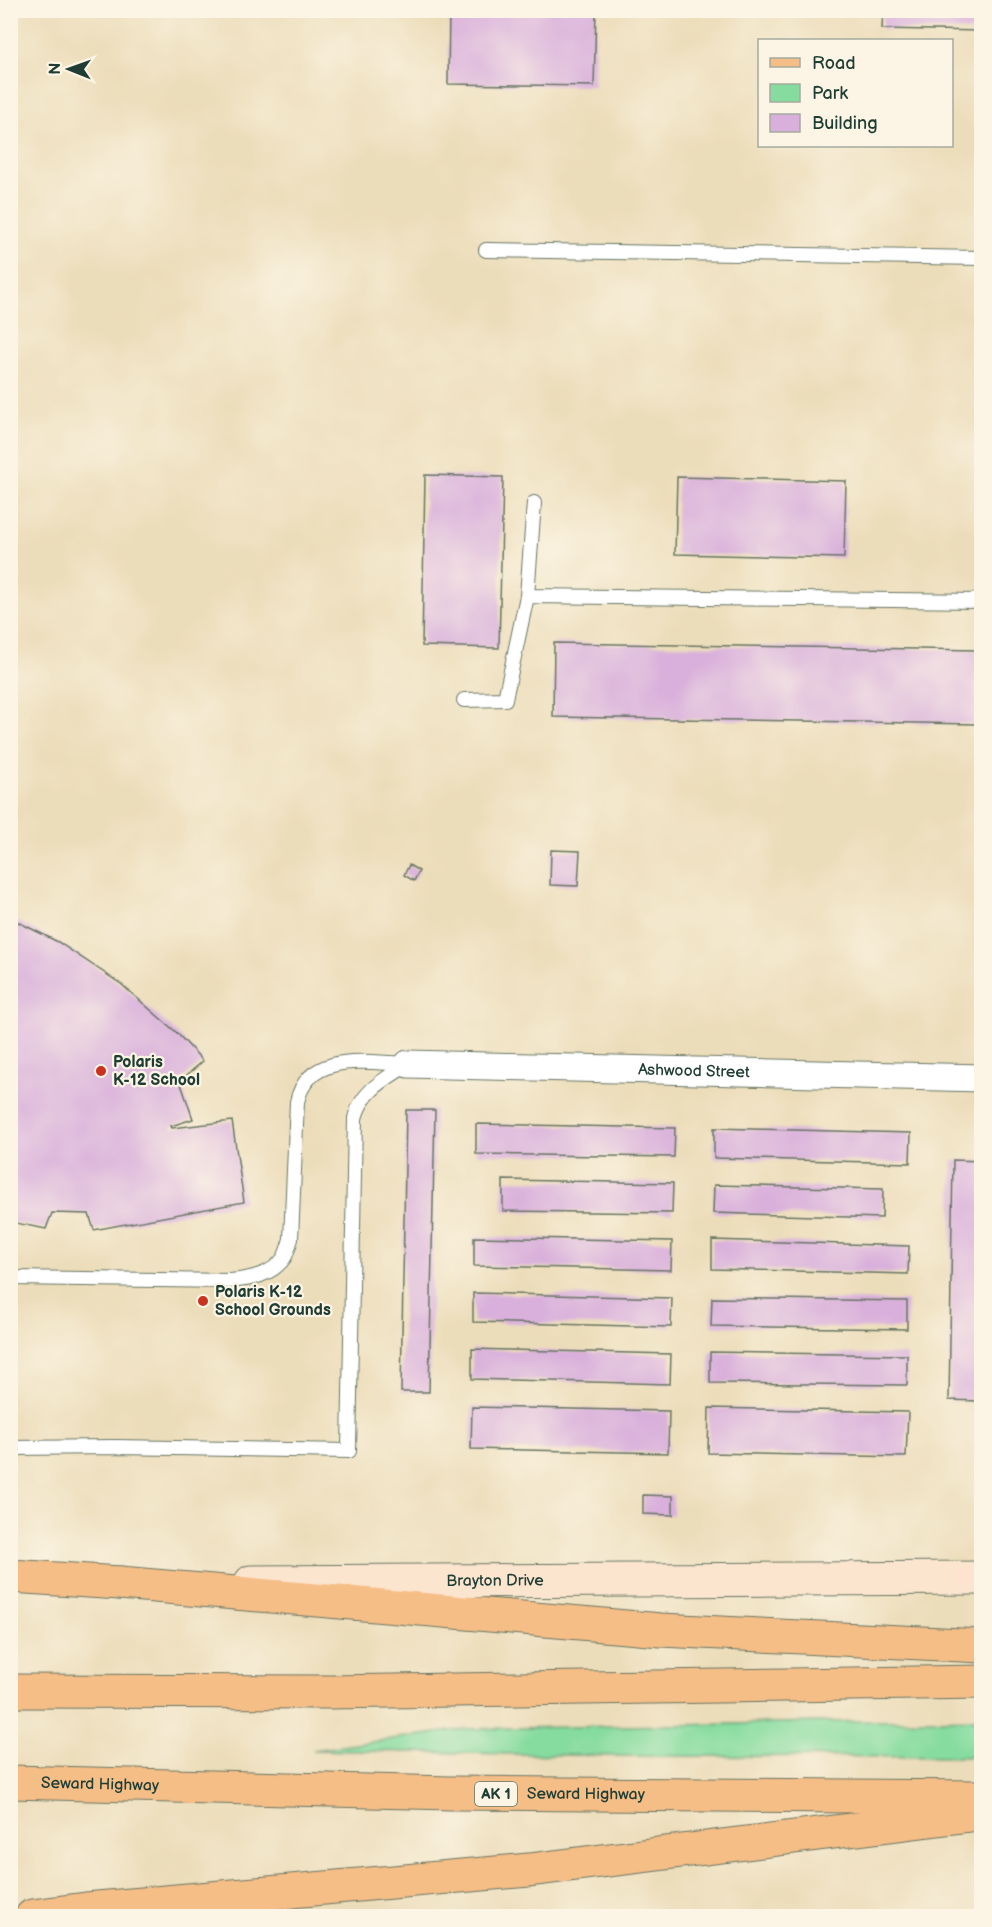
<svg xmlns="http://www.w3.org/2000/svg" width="992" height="1927" font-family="'Balsamiq Sans',sans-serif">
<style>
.green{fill:#86dc9f;stroke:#528c6a;stroke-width:1.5}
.building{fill:#d9b0db}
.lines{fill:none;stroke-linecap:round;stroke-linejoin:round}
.lane-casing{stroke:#677563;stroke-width:16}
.street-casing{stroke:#677563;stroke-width:29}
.secondary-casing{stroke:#677563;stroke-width:35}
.primary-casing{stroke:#677563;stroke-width:35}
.highway-casing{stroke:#677563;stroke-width:35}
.lane{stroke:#fff;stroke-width:14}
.street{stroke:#fff;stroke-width:27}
.secondary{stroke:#fbe5cf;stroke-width:33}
.primary{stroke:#f6be87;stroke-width:33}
.highway{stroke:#f6be87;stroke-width:33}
.poi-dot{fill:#c8321e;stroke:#fcf5e5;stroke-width:2}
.labels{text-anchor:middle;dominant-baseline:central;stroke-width:4.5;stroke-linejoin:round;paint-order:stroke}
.shield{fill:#fcf5e5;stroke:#617469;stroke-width:1.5}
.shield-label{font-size:15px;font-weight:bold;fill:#1f3d34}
.poi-label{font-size:16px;font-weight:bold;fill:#1f3d34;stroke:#fcf5e5;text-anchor:start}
.street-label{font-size:16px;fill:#1f3d34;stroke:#fcf5e5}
</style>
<rect width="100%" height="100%" fill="#fcf5e5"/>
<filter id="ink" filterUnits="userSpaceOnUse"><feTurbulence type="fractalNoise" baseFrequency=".0167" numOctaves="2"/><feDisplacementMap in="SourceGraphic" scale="12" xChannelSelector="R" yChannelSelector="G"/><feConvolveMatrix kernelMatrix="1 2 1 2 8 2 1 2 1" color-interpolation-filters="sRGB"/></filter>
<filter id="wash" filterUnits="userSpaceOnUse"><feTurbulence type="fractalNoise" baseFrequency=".008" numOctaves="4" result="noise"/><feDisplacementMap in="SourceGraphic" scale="24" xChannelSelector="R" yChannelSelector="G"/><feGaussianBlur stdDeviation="1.35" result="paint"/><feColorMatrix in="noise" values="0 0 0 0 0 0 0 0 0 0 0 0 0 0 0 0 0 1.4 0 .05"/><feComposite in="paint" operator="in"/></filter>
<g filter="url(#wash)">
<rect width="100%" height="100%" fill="#ecddba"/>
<path class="green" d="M981 1719V1757L619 1756 313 1750 465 1729Z"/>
<g id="blocks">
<path class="building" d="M449 10H596L594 86 448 84Z
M883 10H982V31L882 29Z
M425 475 503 477 499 648 422 646Z
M677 477 846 481 844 558 675 554Z
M554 643 977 650 976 724 553 717Z
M551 850 580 851 578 886 550 885Z
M409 865 419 871 414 881 404 875Z
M10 918 58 942 121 984 176 1032 203 1061 180 1081 193 1119 171 1126 172 1128 232 1121 244 1202 94 1230 89 1214 52 1213 46 1229 10 1222Z
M406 1110H435L429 1392H401Z
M476 1124 675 1128 674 1157 476 1154Z
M714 1128 911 1133 910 1163 714 1158Z
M953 1160 982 1161 978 1401 949 1400Z
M503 1180 673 1183 672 1213 503 1211Z
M714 1185 883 1189 882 1218 713 1213Z
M474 1237 672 1241 671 1270 474 1266Z
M712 1240 909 1246 908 1274 712 1269Z
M473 1293 672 1298 671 1327 473 1322Z
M712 1298 907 1301V1329L711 1326Z
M472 1349 671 1354 670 1384 472 1379Z
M710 1352 907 1355V1385L710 1383Z
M472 1407 669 1411 668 1453 471 1449Z
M709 1408 908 1412 906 1457 708 1453Z
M643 1495 673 1496V1515L643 1514Z"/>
</g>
</g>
<g filter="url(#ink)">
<use href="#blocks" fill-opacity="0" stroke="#677563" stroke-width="1.5"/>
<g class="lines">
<defs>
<path id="lane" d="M486 250 982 258
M534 503 527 596 982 601
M464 700 505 699 527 596
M10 1278 231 1281C250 1279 272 1275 284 1258 287 1253 289 1245 291 1239L297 1102C308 1050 368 1063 408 1064
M10 1448 116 1447 349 1451 355 1118C362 1090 386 1079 408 1064"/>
<g id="street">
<path id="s1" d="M408 1064 982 1078"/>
</g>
<g id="secondary">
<path id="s2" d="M251 1582 982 1578"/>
</g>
<path id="primary" d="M10 1576 120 1583"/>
<g id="highway">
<path d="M120 1583 661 1630 982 1646"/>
<path d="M10 1691 329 1692 982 1682"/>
<path id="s3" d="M10 1782 451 1793 982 1797"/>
<path d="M32 1916 86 1909 529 1870 978 1814"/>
</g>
</defs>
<use href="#lane" class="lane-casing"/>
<use href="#street" class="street-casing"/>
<use href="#secondary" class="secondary-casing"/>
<use href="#primary" class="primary-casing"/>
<use href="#highway" class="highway-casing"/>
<use href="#lane" class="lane"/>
<use href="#street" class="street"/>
<use href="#secondary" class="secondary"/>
<use href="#primary" class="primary"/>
<use href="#highway" class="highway"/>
</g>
</g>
<g class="poi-dot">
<circle cx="101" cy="1071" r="6"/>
<circle cx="203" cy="1301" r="6"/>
</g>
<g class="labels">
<rect class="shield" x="475" y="1782" width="42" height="24" rx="4.5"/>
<g class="shield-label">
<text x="496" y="1794">AK 1</text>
</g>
<g class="poi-label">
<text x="113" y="1062">Polaris<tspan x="113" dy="18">K-12 School</tspan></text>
<text x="215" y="1292">Polaris K-12<tspan x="215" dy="18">School Grounds</tspan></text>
</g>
<g class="street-label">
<text stroke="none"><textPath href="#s1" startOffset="286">Ashwood Street</textPath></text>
<text stroke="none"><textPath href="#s2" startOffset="244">Brayton Drive</textPath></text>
<text stroke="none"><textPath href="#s3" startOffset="90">Seward Highway</textPath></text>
<text stroke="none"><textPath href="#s3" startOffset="576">Seward Highway</textPath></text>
</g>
</g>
<rect width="992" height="1927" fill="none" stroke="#fcf5e5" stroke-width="36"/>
<rect x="758" y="39" width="195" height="108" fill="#fcf5e5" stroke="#a4ab9e" stroke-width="1.5"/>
<rect x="770" y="58" width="30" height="9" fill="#f6be87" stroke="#a4ab9e" stroke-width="1.5"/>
<text x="812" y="69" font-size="18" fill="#1f3d34">Road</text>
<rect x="770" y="84" width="30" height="18" fill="#86dc9f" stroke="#a4ab9e" stroke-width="1.5"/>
<text x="812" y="99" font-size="18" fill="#1f3d34">Park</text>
<rect x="770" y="114" width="30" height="18" fill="#d9b0db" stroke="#a4ab9e" stroke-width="1.5"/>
<text x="812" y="129" font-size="18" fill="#1f3d34">Building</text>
<g transform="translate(69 69) rotate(271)" stroke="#fcf5e5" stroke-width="4.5" paint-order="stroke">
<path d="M0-4.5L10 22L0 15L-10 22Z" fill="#1f3d34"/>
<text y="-9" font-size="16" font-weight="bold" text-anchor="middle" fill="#1f3d34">N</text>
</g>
</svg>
